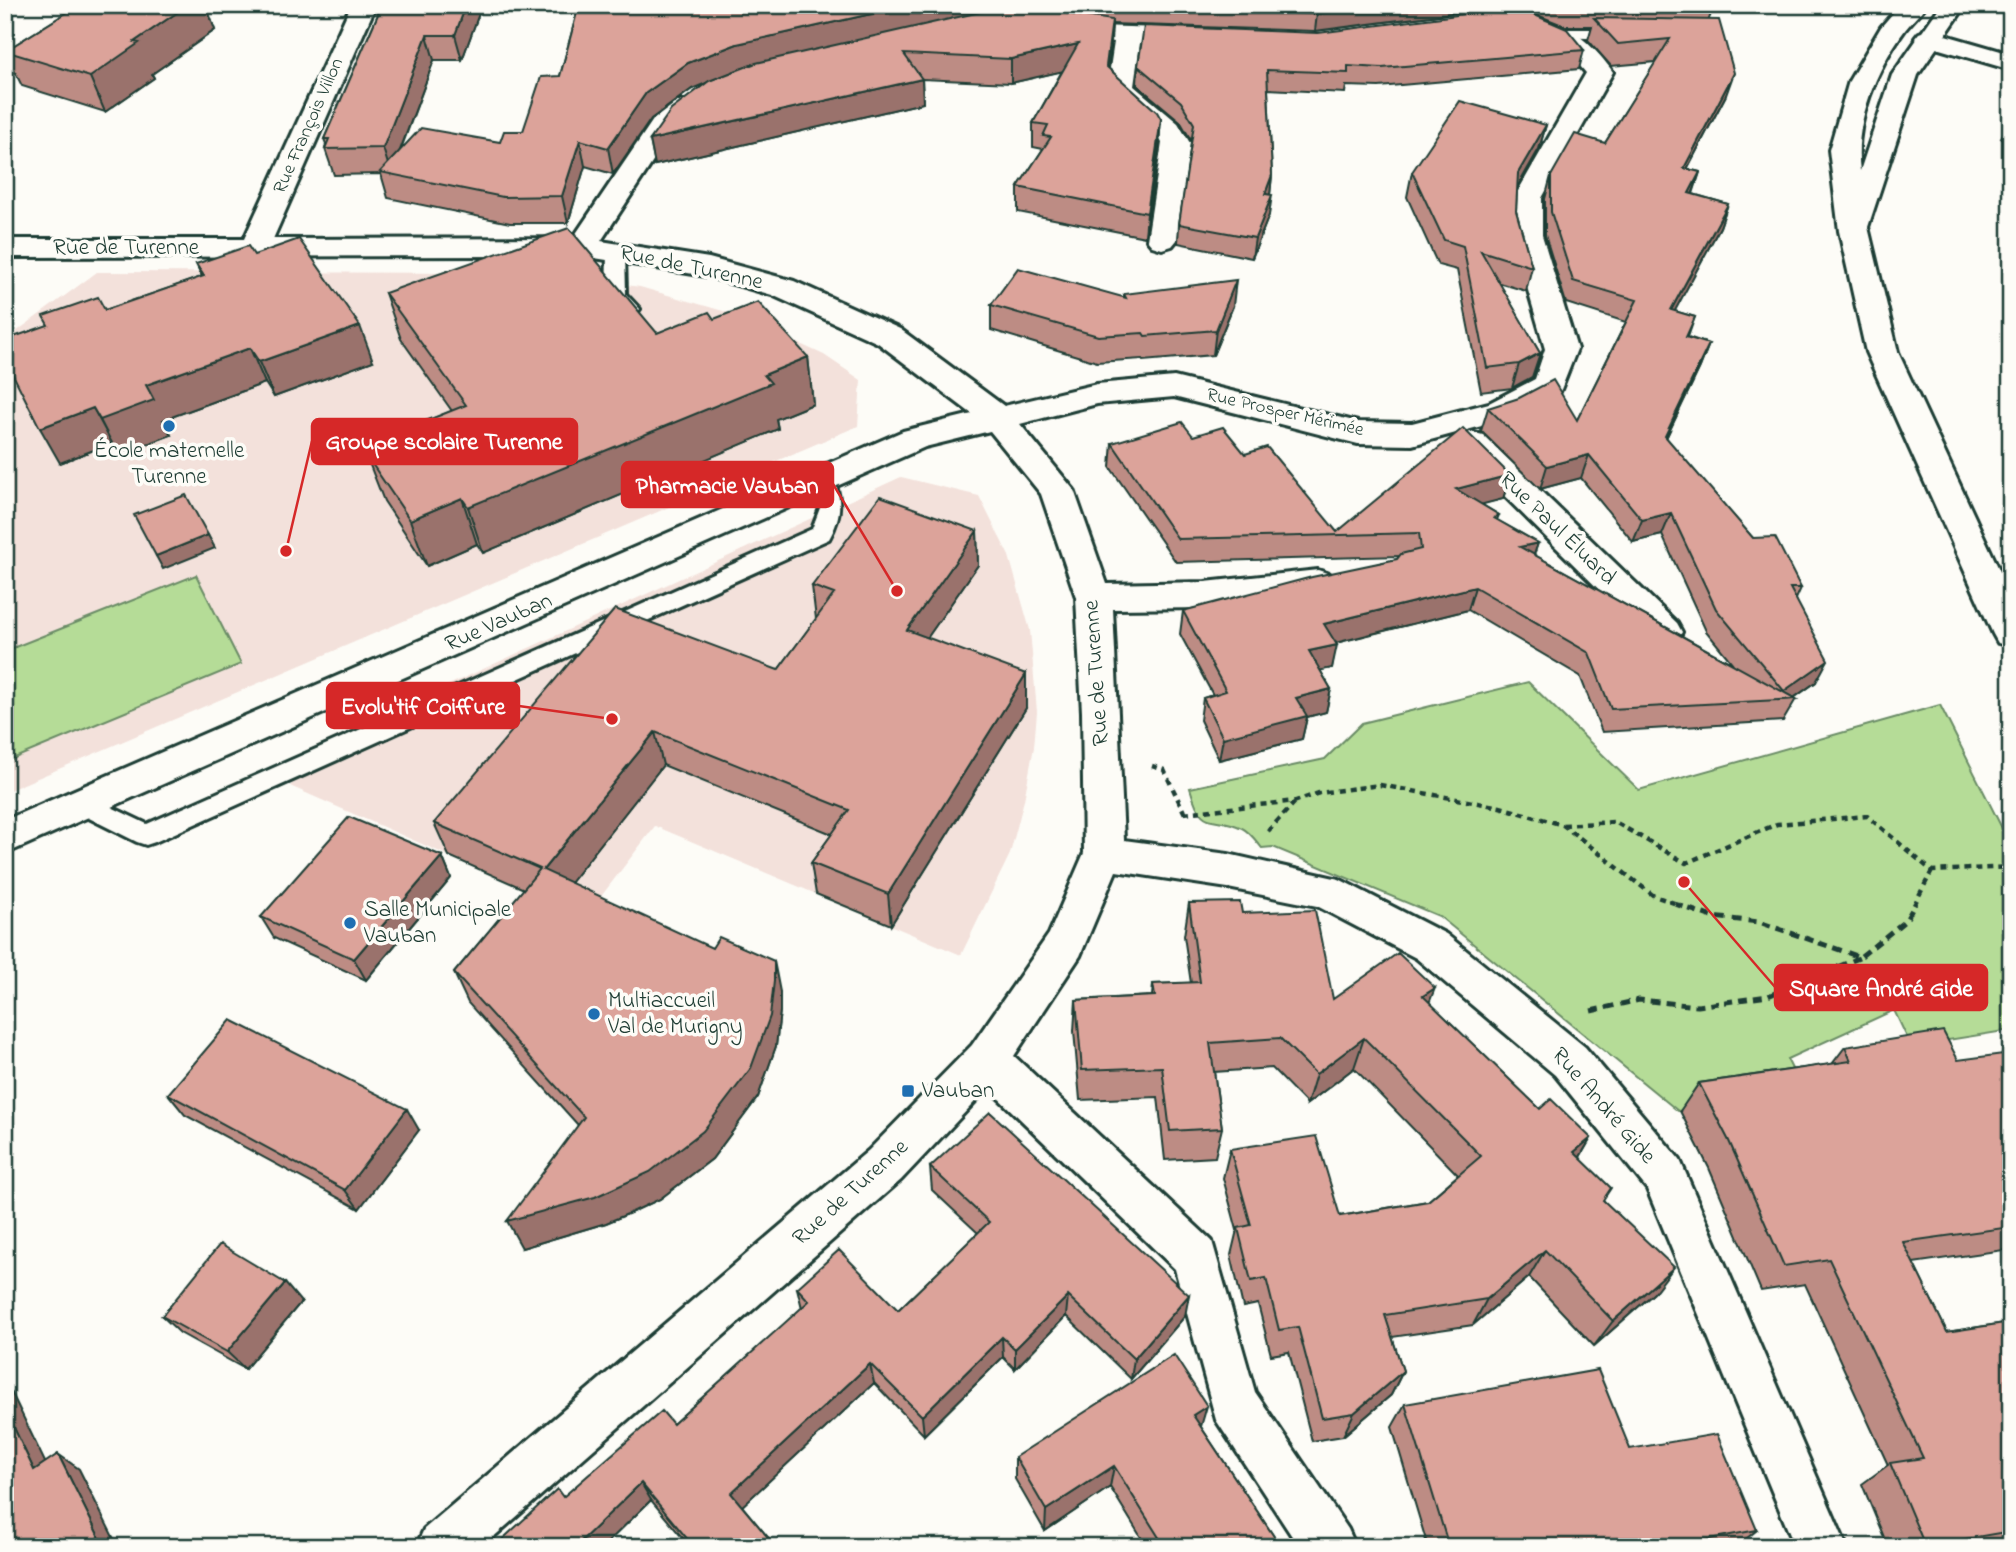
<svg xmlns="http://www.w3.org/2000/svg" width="2016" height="1552" font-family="'Indie Flower',sans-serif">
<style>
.built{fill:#f3e1db}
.green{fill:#b5dc97;stroke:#6a8c66;stroke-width:2}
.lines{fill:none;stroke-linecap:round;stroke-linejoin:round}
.lane-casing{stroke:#1f3d34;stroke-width:6}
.street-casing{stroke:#1f3d34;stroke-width:6}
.secondary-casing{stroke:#1f3d34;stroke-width:6}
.path-far1{stroke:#1f3d34;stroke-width:4.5;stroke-dasharray:6 5;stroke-linecap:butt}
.path{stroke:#1f3d34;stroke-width:5;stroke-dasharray:9 6;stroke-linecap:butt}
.lane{fill:#fdfcf7;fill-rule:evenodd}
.street{fill:#fdfcf7;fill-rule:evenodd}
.secondary{fill:#fdfcf7;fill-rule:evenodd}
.wall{fill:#bd8c84;stroke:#1f3d34;stroke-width:2}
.shaded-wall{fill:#9a726c;stroke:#1f3d34;stroke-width:2}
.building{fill:#dca39a;stroke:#1f3d34;stroke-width:2}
.poi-dot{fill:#1f6fb2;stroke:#fdfcf7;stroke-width:2.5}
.labels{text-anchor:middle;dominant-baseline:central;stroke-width:7;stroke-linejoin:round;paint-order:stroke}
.far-street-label{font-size:19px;fill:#1f3d34;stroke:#fdfcf7}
.street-label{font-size:23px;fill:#1f3d34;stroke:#fdfcf7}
.poi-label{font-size:23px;fill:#1f3d34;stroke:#fdfcf7;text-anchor:start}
.leader{fill:none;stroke:#d62828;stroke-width:2.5}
.callout-dot{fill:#d62828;stroke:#fdfcf7;stroke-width:2.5}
.callout{fill:#d62828;stroke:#d62828;stroke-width:2.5}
.callout-label{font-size:24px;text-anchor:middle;font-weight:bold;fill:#fff}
</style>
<rect width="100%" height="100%" fill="#fdfcf7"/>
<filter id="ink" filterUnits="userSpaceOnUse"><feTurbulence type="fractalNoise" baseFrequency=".0143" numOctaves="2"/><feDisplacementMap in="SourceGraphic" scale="14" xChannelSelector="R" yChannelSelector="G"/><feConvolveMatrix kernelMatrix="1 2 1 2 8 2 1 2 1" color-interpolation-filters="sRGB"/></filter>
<g filter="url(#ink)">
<path class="built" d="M97 272 516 273 579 278 640 287 737 315 824 355 861 380 858 426 5 792V340Z
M901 477 979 496 1009 556 1030 630 1037 712 1034 747 1024 800 1010 854 961 955 655 826 586 916 290 786 317 757 305 751Z"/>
<path class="green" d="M196 575 241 664 5 762V651Z
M1528 682 1639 790 1940 705 2011 846V1030L1911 1046 1894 1010 1787 1059 1814 1113 1760 1101 1678 1111 1439 916 1273 847 1262 848C1257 842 1249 831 1242 828 1210 813 1203 833 1190 788L1325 759 1362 723Z"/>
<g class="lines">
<defs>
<path id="lane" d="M1557 29H1622L1630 34 1622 39 1551 37 1549 34Z
M616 247 625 253 626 294 640 309 637 313H623L606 295 607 253Z
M823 472 830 474C844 496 841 518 829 539L155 842 146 845 137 842 75 811 72 804 75 797 84 794 147 824 812 529 820 508 812 479 816 474Z"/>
<path id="street" d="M351 5H376L273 239 573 238 653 120 678 101H696L700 107 673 131 601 241 709 258 794 281 900 329 1004 406 1097 384 1174 377 1358 422 1412 423 1489 403 1535 379 1545 349 1512 235 1514 198 1586 73 1563 46 1532 33 1528 28 1532 23C1564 15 1596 48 1613 72L1542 198V235L1577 349 1560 392 1511 418 1412 445 1358 444 1174 397 1097 404 1020 424 1074 490 1107 584 1205 582 1318 570 1330 574 1336 583 1330 592 1318 596 1205 608 1113 609 1124 840 1228 854 1339 879 1446 934 1585 1047 1680 1160 1847 1547H1795L1647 1189 1555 1075 1416 958 1317 906 1228 888 1116 871 1080 956 1014 1056 1212 1241 1255 1392 1348 1529 1356 1547H1299L1216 1420 1175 1269 988 1088 901 1180 482 1547H416L424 1529 869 1150 972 1045 1049 934 1084 853 1082 712 1076 597 1041 494 990 431 925 447 5 854V820L903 431 972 414 878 343 772 295 706 276 582 256 5 257V239H244Z
M1061 19 1097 26 1193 29 1202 32 1206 37 1202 42 1140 43 1134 86 1178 123 1190 143 1177 240 1172 246 1162 249 1152 246 1147 240 1162 143 1157 134 1107 88 1114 42 1052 32 1048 27 1052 22Z
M1928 30 2011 54V70L1919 43 1915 38 1919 33Z
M1471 432 1483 435 1677 623 1682 632 1677 641 1664 645 1651 641 1459 451 1455 443 1459 435Z"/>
<path id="secondary" d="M1900 5H1926C1920 14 1912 21 1905 30 1877 67 1853 124 1860 171L1892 75 1941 5H1966L1918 75 1868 227 1898 352 2011 595V647L1998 643 1993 634 1866 352 1839 231 1829 150 1849 81 1881 27Z"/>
</defs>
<use href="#lane" class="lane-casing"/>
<use href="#street" class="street-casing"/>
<use href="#secondary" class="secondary-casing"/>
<path class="path-far1" d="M1152 766 1164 770 1185 814
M1184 813 1296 801 1319 793 1380 785 1500 807 1563 825 1654 896 1680 905
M1563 825 1615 822 1686 863 1777 824 1867 816 1932 871 2011 867
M1268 831 1296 801
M1914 905 1932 871"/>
<path class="path" d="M1675 904 1712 917 1759 922 1860 957 1906 920 1915 904
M1591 1011 1639 1000 1698 1006 1768 996 1859 958"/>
<use href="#lane" class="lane"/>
<use href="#street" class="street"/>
<use href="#secondary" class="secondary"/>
</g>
<path class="wall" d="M79 5H206L215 30 152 74 154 78 105 112 22 86 5 52V51Z
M382 5H482L462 60H434L401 149 500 142 523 131 560 76 579 5H978L979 13 1024 7 1023 5H1712L1713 9 1709 19 1726 95 1687 169 1700 172 1693 194 1728 204 1720 227 1674 311 1695 317 1688 337 1709 344 1700 367 1666 438 1753 538 1801 588 1796 599 1816 682 1794 698 1796 699 1783 721 1602 732 1580 676 1468 610 1336 643 1332 668 1320 670 1331 689 1326 712 1307 717 1302 739 1219 760 1200 720 1203 698 1213 695 1180 634 1183 611 1397 559 1400 556 1176 562 1110 467 1112 443 1193 436 1245 454 1337 532 1510 475 1503 499 1481 504 1499 515 1497 520 1538 543 1534 555 1733 664 1706 631 1662 535 1633 542 1581 478 1540 489 1481 431 1488 408 1577 420 1626 322 1566 303 1545 235V199L1551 176 1605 143 1656 62 1611 66 1588 40 1592 26H1565L1530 12 1476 10 1315 31 1112 24 1108 68 1161 119 1159 143 1145 237 1018 212V187L1043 149 1033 147V123L1062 71 1011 83 922 79 923 103 655 165 650 140 707 83 692 89 651 119 613 174 585 166 568 223H510L388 198 381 174 334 175 325 149 326 144 324 139Z
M1584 50 1579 69 1379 87 1346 86 1345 93 1268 89 1272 175 1270 195 1269 215 1252 258 1178 243 1179 224 1192 142 1180 121 1137 85 1138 66Z
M2011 119V141L2001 138Z
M1546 125 1539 149 1517 188 1516 211 1532 267 1526 291 1499 283 1540 353 1532 377 1512 388 1481 392 1457 270 1438 265 1407 197 1412 172Z
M254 255 373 361 274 397 265 383 163 420 171 435 118 455 112 443 60 463 105 310 202 277 196 264Z
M385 293 657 333 714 319 808 357 813 404 776 419 778 429 483 553 477 544 427 566 384 501 366 455 417 435 413 426 452 411 401 339Z
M1124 294 1233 306 1213 355 1143 361 1142 359 1097 362 991 330V305L1124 297Z
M977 531 978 565 927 638 1026 708 891 925 816 894 811 863 832 834 663 765 570 883 780 992V1011L776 1046 758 1097 712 1159 660 1199 630 1213 606 1223 522 1248 578 1125 468 1003 454 973 524 889 449 856 434 823 778 670 816 619 812 586Z
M442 856 451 878 366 980 274 938 261 917Z
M1189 903 1242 913 1333 999 1429 1002 1540 1109 1591 1138 1580 1157 1654 1293 1594 1346 1529 1277 1473 1325 1392 1337 1403 1371 1391 1395 1343 1436 1312 1441 1289 1352 1271 1355 1258 1304 1243 1307 1231 1255 1237 1230 1223 1178 1230 1149 1340 1216 1428 1201 1458 1175 1354 1068 1307 1104 1272 1068 1214 1072 1222 1128 1215 1157 1165 1160 1158 1097 1080 1100 1074 1031 1076 1000 1152 996 1153 984 1191 983 1184 936Z
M1845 1047 1958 1060 2011 1068V1249L1913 1263 1947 1332 2011 1322V1545L2001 1547H1888L1862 1484 1888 1465 1805 1284 1761 1291 1709 1168 1680 1111 1699 1083 1832 1064Z
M168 1094 419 1130 359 1209 185 1115Z
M930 1167 1185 1316 1131 1379 1066 1316 1015 1369 1003 1357 924 1435 874 1383 742 1506 776 1547H690L651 1500 603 1547H494L563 1497 673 1424 802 1308 797 1288 898 1310 978 1233 932 1190Z
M301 1302 245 1369 180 1333 162 1316Z
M1405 1404 1630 1449 1757 1530 1736 1547H1428L1392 1427Z
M1201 1427 1281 1547H1147L1110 1487 1045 1531 1015 1479V1457Z"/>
<path class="shaded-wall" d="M188 5H206L215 30 152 74 154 78 105 112 90 77 134 42Z
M466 5H482L462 60 455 35Z
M911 5H978L979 16 740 69 692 89 651 119 613 174 608 148 646 93 688 63 737 44Z
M1387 5H1477L1476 10 1315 31 1317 14Z
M1112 20 1111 44 1105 90 1106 66Z
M427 35 434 60 391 174 383 148Z
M1078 44 1077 68 1011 83V59Z
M1734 73 1726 95 1676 190 1684 168Z
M922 79 923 103 655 165 650 140Z
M1161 119 1159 143 1145 237 1147 213Z
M1546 125 1539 149 1511 198 1518 173Z
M580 140 585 166 568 223 562 196Z
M1700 172 1692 195 1689 193Z
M1272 175 1270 195 1265 194Z
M1272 195 1269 215 1252 258 1255 238Z
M1728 204 1720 227 1663 333 1671 310Z
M1236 280 1233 306 1213 355 1216 330Z
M360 326 373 361 274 397 259 362Z
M1709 344 1700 367 1656 459 1665 436Z
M250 348 265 383 163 420 171 435 118 455 100 420 146 385Z
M1540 353 1532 377 1512 388 1519 364Z
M808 357 813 404 776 419 778 429 483 553 468 507 764 375Z
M93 408 112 443 60 463 40 428Z
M1589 455 1581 478 1540 489 1547 466Z
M1510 475 1503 499 1449 513 1456 489Z
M462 498 477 544 427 566 410 520Z
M1671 513 1662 535 1633 542 1642 520Z
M977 531 978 565 909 664 907 630Z
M208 535 215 548 163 569 156 556Z
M1538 543 1530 566 1520 547Z
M1475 587 1468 610 1319 647 1324 624Z
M1337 645 1332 668 1305 674 1309 651Z
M1828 660 1816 682 1792 699 1779 700 1784 691Z
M1026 674V708L891 925 888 894Z
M1331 689 1326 712 1307 717 1302 739 1219 760 1223 738 1296 698Z
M655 732 663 765 555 902 543 870Z
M442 856 451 878 366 980 354 959Z
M774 961 780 992V1011L776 1046 758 1097 712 1159 660 1199 630 1213 606 1223 522 1248 507 1221Z
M1435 988 1423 1019V996Z
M1364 1038 1354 1068 1307 1104 1316 1074Z
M407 1109 419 1130 359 1209 345 1190Z
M1591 1138 1574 1167V1152Z
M1545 1250 1529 1277 1473 1325 1487 1299Z
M1674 1267 1654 1293 1594 1346 1613 1321Z
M285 1283 301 1302 245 1369 227 1352Z
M1189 1295 1185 1316 1131 1379 1134 1359Z
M1068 1296 1066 1316 1015 1369V1349Z
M1002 1337 1003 1357 924 1435 922 1416Z
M870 1364 874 1383 738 1510 731 1493Z
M1403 1371 1391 1395 1343 1436 1354 1413Z
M5 1379 56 1485 34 1470 5 1409Z
M1207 1406 1200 1430 1193 1415Z
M58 1454 79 1469 118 1547H104Z
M1114 1466 1110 1487 1045 1531 1046 1510Z
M641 1483 651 1500 603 1547H575Z"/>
<path class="building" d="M79 5H188L134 42 139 43 90 77 5 51Z
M382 5H466L455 35H427L383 148 325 149 329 139H324Z
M579 5H911L737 44 688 63 646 93 608 148 580 140 562 196 503 197 380 172 421 128 500 142 504 131H523L541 77 560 76Z
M1011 5 1112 20 1106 66 1157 112 1161 119 1147 213 1018 187 1051 137 1043 136 1048 125 1033 123 1078 44 1011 59 904 54 922 79 650 140 671 110 709 81 756 63Z
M1093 5H1387L1317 14Z
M1559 5H1712L1713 9H1569Z
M1480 12 1530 13 1567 29 1584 50 1382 68 1348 66V73L1267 70 1272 175 1265 194 1272 195 1255 238 1179 224 1194 124 1181 102 1138 66 1144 26 1318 33Z
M1594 18 1719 20 1734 73 1684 168 1700 172 1689 193 1728 204 1671 310 1695 317 1686 337 1709 344 1665 436 1753 538 1775 537 1801 588H1790L1828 660 1784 691 1716 609 1671 513 1642 520 1589 455 1547 466 1488 408 1519 398 1553 380 1577 420 1637 300 1573 281 1551 212V176L1575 134 1605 143 1670 39 1618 44Z
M1460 101 1546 125 1518 173 1516 211 1532 267 1481 251 1540 353 1519 364 1487 368 1463 246 1444 240 1412 172Z
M569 228 657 333 709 312 714 319 758 302 808 357 764 375 771 383 468 507 462 498 410 520 366 455 419 434 413 426 466 405 385 293Z
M299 239 360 326 259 362 250 348 146 385 154 400 100 420 93 408 40 428 5 359V340L48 325 43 316 98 297 105 310 204 276 196 264 248 246 254 255Z
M1018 268 1126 298 1124 294 1236 280 1216 330 1145 336 1143 333 1098 336 991 305Z
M1182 422 1193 436 1223 427 1245 454 1267 447 1337 532 1463 428 1510 475 1456 489 1499 515 1494 518 1538 543 1520 547 1796 699 1611 709 1589 653 1475 587 1324 624 1337 645 1309 651 1331 689 1296 698 1307 716 1223 738 1203 698 1226 691 1183 611 1312 577 1397 559 1401 554 1421 549 1419 533 1178 539 1112 443Z
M186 495 208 535 156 556 134 515Z
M880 496 977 531 907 630 1026 674 888 894 811 863 849 810 655 732 543 870 712 948 719 937 774 961V981L770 1016 751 1068 703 1131 650 1172 619 1186 595 1197 507 1221 584 1117 454 973 540 869 434 823 615 609 778 670 834 594 812 586Z
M349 817 442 856 354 959 261 917Z
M1240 902 1242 913 1315 910 1333 999 1398 953 1435 988 1423 996 1540 1109 1551 1099 1591 1138 1574 1152 1611 1188 1603 1200 1674 1267 1613 1321 1545 1250 1487 1299 1385 1315 1403 1371 1354 1413 1322 1418 1298 1327 1279 1330 1266 1278 1251 1281 1238 1228 1251 1225 1230 1149 1316 1136 1340 1216 1428 1201 1481 1156 1364 1038 1316 1074 1280 1038 1210 1043 1222 1128 1170 1131 1162 1067 1082 1070 1076 1000 1155 996 1153 984 1200 982 1189 903Z
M231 1020 407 1109 345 1190 168 1094Z
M1943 1031 1958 1060 2003 1054 2011 1068V1227L1903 1242 1947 1332 2011 1322V1531L1925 1546 1890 1463 1923 1458 1829 1259 1784 1266 1729 1141 1699 1083 1851 1061 1845 1047Z
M990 1112 1189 1295 1134 1359 1068 1296 1015 1349 1002 1337 922 1416 870 1364 731 1493 776 1547H694L641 1483 575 1547H494L557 1489 563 1497 662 1411 673 1424 809 1301 797 1288 839 1250 898 1310 989 1222 930 1167Z
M220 1244 285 1283 227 1352 162 1316Z
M1174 1355 1207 1406 1193 1415 1281 1547H1165L1114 1466 1046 1510 1015 1457Z
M1598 1370 1630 1449 1717 1434 1757 1530 1667 1547H1449L1405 1404Z
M5 1409 34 1470 58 1454 104 1547H5Z"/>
</g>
<g class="poi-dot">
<circle cx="169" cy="426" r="7"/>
<circle cx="350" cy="923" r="7"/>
<circle cx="594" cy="1014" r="7"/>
<rect x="901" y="1084" width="14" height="14" rx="3.5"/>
</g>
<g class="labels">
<g class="far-street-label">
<text transform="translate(309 126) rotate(-66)">Rue François Villon</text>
<text transform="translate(1285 413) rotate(13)">Rue Prosper Mérimée</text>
</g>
<g class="street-label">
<text x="126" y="248">Rue de Turenne</text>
<text transform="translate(691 268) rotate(12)">Rue de Turenne</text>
<text transform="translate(1557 529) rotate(44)">Rue Paul Éluard</text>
<text transform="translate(499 623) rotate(-24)">Rue Vauban</text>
<text transform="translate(1097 673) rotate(-94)">Rue de Turenne</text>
<text transform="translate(1603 1106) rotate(49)">Rue André Gide</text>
<text transform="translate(851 1193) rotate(-42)">Rue de Turenne</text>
</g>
<g class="poi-label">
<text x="169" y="451" text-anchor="middle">École maternelle<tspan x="169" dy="26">Turenne</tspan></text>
<text x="364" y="910">Salle Municipale<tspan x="364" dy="26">Vauban</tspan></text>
<text x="608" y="1001">Multiaccueil<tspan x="608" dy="26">Val de Murigny</tspan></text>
<text x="922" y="1091">Vauban</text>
</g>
</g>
<path class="leader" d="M286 551L312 441M897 591L833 484M612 719L519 706M1684 882L1775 987"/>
<g class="callout-dot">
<circle cx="286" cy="551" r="7"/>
<circle cx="897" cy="591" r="7"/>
<circle cx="612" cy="719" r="7"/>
<circle cx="1684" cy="882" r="7"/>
</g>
<g class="callout">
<rect x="312" y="419" width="265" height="45" rx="7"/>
<rect x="622" y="462" width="211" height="45" rx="7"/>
<rect x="327" y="683" width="192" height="45" rx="7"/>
<rect x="1775" y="965" width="212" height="45" rx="7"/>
</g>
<g class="callout-label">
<text x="444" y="449">Groupe scolaire Turenne</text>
<text x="727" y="493">Pharmacie Vauban</text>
<text x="423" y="714">Evolu'tif Coiffure</text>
<text x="1881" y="996">Square André Gide</text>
</g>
<rect width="2016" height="1552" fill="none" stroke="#fdfcf7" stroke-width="28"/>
<rect x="14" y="14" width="1988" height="1524" fill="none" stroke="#1f3d34" stroke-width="2.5" filter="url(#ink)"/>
</svg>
